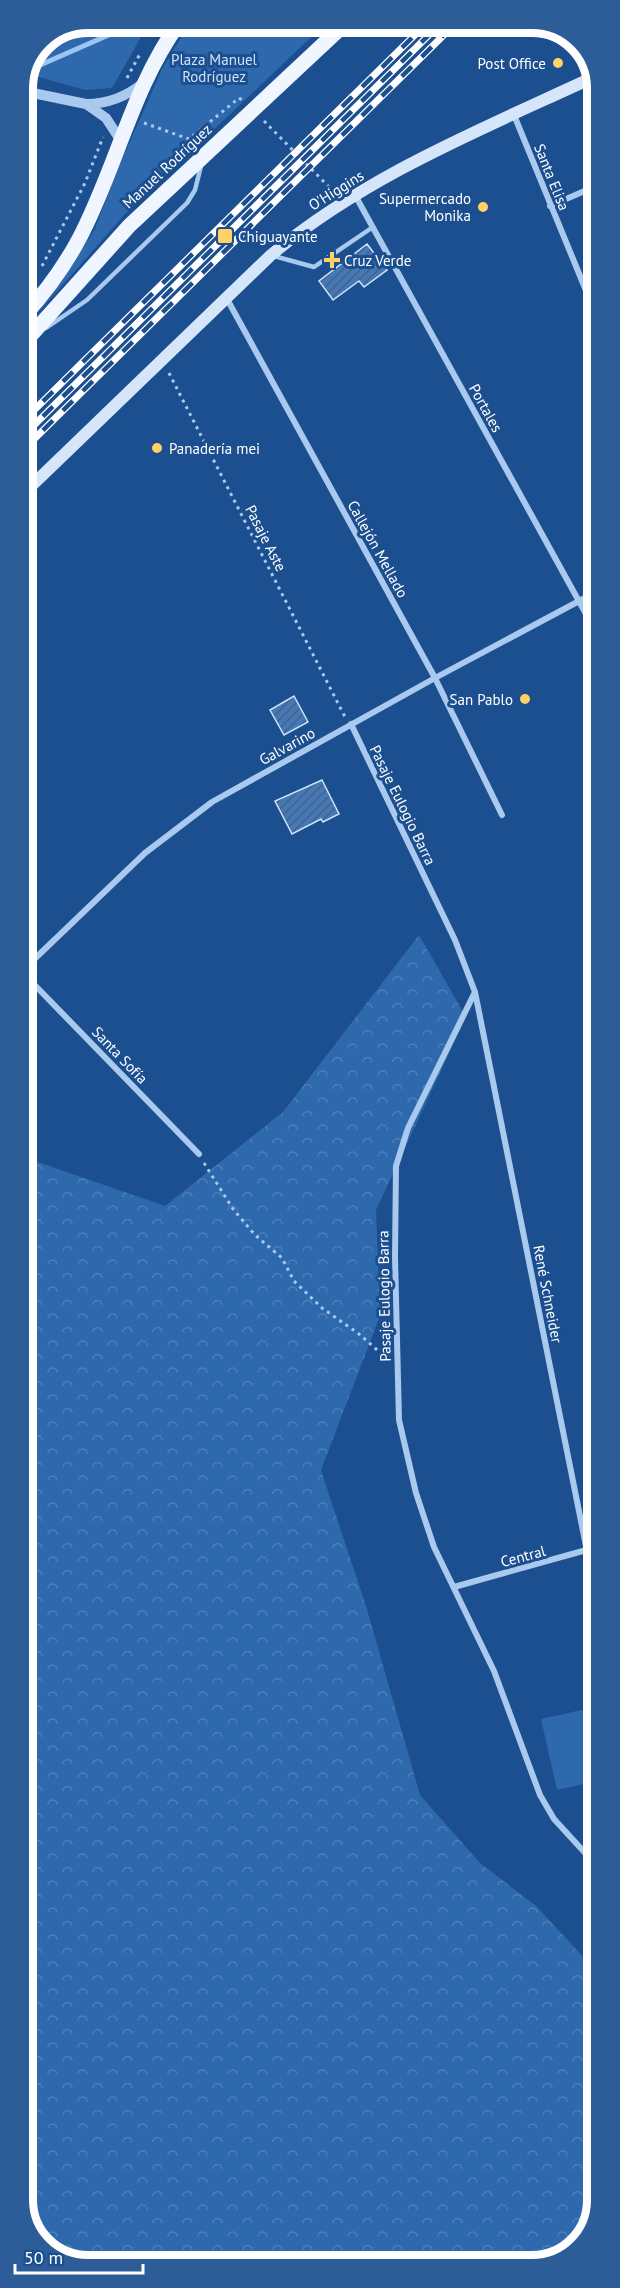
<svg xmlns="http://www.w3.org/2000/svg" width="620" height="2288" font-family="'PT Sans',sans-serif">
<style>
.green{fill:#2e69ad}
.forest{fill:url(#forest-crowns)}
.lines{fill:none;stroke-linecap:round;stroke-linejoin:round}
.stream{stroke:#9cc4f0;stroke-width:5}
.building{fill:url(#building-hatch);stroke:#cfe3fa;stroke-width:1.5}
.path{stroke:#a9c9ee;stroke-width:3;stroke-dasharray:3 4.5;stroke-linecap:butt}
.service{stroke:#a9c9ee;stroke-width:4.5}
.minor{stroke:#a9c9ee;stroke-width:6}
.tertiary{stroke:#a9c9ee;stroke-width:10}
.secondary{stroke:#d6e6fa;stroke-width:12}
.primary{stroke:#f0f6ff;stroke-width:15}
.rail-casing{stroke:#fff;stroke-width:7}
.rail{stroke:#1b4f8f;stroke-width:4.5;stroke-dasharray:14;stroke-linecap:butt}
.poi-dot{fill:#ffd166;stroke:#1b4f8f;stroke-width:2}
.labels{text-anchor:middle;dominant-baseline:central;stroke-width:6;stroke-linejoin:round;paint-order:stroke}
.park-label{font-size:15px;fill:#cfe3fa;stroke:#1b4f8f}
.poi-label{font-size:15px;fill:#fff;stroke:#1b4f8f;text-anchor:end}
.street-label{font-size:15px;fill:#fff;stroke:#1b4f8f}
.rim{fill:none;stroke:#fff;stroke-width:8}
</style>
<defs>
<pattern id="forest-crowns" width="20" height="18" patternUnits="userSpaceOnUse" patternTransform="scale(1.5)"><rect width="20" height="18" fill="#2e69ad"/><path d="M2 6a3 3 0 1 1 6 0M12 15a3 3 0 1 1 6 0" fill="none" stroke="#4d80b9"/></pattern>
<pattern id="building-hatch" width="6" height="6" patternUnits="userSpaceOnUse" patternTransform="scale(1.5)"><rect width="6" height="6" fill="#4478b7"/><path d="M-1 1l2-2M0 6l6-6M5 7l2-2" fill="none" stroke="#486282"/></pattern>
</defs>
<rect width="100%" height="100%" fill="#1b4f8f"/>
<path class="green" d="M88 23H149L112 88 85 90 28 74 42 42Z
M190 23H326L125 214 23 330 53 294 95 229 116 173 163 67Z
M586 1709 597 1757V1781L557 1790 541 1719Z"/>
<path class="forest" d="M419 935 466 1017 376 1210 380 1316 321 1470 366 1606 420 1795 480 1863 536 1906 587 1961 597 2036V2200L584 2240 545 2264 80 2265 45 2249 24 2213 23 1157 165 1206 283 1112Z"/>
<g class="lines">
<path class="stream" d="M31 69 136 23"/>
</g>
<path class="building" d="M367 244 387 270 364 287 359 281 333 300 319 281Z
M294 696 308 722 284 735 270 710Z
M322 780 339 814 323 822 321 819 292 834 275 801Z"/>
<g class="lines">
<path class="path" d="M127 78 141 52
M264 121 331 189
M144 123 189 139 239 98 242 100
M42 266 85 183 103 137
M169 373 345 717
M204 1163 233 1209 255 1235 282 1258 294 1281 322 1308 359 1334 385 1357"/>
<path class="service" d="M274 256 314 267 373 227
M46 328 87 300 187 203 195 190 201 166"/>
<path class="minor" d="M514 115 596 315
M355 195 597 634
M550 206 596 186
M586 290 596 285
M227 299 435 678 502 815
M351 724 455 940 475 992 597 1601
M23 970 145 853 212 802 435 678 596 592
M23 973 199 1154
M475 992 408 1128 396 1166 395 1257 399 1420 416 1493 434 1547 494 1671 540 1795 554 1819 597 1866
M454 1587 597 1547"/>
<path class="tertiary" d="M23 91 86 104C108 104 126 97 143 83
M86 104 106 118 121 141"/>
<path class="secondary" d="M23 494 271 255C366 175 485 128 596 76"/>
<path class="primary" d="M23 317C44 294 64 267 79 239 116 169 132 88 179 23
M23 344 129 226 346 23"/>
<defs>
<path id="rail" d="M23 421 427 23
M23 436 441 23
M23 450 456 23"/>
</defs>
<use href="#rail" class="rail-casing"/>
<use href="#rail" class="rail"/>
</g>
<g class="poi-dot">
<circle cx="558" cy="63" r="6"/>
<circle cx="483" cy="207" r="6"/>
<rect x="217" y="228" width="16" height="16" rx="3"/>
<path d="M329 251h6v6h6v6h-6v6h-6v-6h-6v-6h6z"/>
<circle cx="157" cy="448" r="6"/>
<circle cx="525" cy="699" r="6"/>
</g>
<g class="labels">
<g class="park-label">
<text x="214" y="59">Plaza Manuel<tspan x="214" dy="17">Rodríguez</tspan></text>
</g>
<g class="poi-label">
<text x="546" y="63">Post Office</text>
<text x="471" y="198">Supermercado<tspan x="471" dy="17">Monika</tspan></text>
<text x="238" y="236" text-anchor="start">Chiguayante</text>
<text x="344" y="260" text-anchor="start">Cruz Verde</text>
<text x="169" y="448" text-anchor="start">Panadería mei</text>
<text x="513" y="699">San Pablo</text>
</g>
<g class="street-label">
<text transform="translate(167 166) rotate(-43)">Manuel Rodríguez</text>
<text transform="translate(552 177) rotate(68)">Santa Elisa</text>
<text transform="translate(336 190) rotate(-32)">O'Higgins</text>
<text transform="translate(486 408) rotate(61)">Portales</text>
<text transform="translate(266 538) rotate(63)">Pasaje Aste</text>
<text transform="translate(378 549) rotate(61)">Callejón Mellado</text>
<text transform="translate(287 746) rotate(-29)">Galvarino</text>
<text transform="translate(403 805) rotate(64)">Pasaje Eulogio Barra</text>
<text transform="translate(120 1055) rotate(46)">Santa Sofía</text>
<text transform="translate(548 1294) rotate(79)">René Schneider</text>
<text transform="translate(384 1296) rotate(-91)">Pasaje Eulogio Barra</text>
<text transform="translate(523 1556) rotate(-15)">Central</text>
</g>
</g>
<path d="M0 0H620V2288H0ZM88 33H532A55 55 0 0 1 587 88V2200A55 55 0 0 1 532 2255H88A55 55 0 0 1 33 2200V88A55 55 0 0 1 88 33Z" fill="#2d5d98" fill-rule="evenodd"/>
<path class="rim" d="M88 33H532A55 55 0 0 1 587 88V2200A55 55 0 0 1 532 2255H88A55 55 0 0 1 33 2200V88A55 55 0 0 1 88 33Z"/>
<path d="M15 2264v9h128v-9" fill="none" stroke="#ffffff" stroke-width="3"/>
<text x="24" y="2264" font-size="18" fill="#ffffff" stroke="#1b4f8f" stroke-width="4.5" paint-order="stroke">50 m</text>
</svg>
